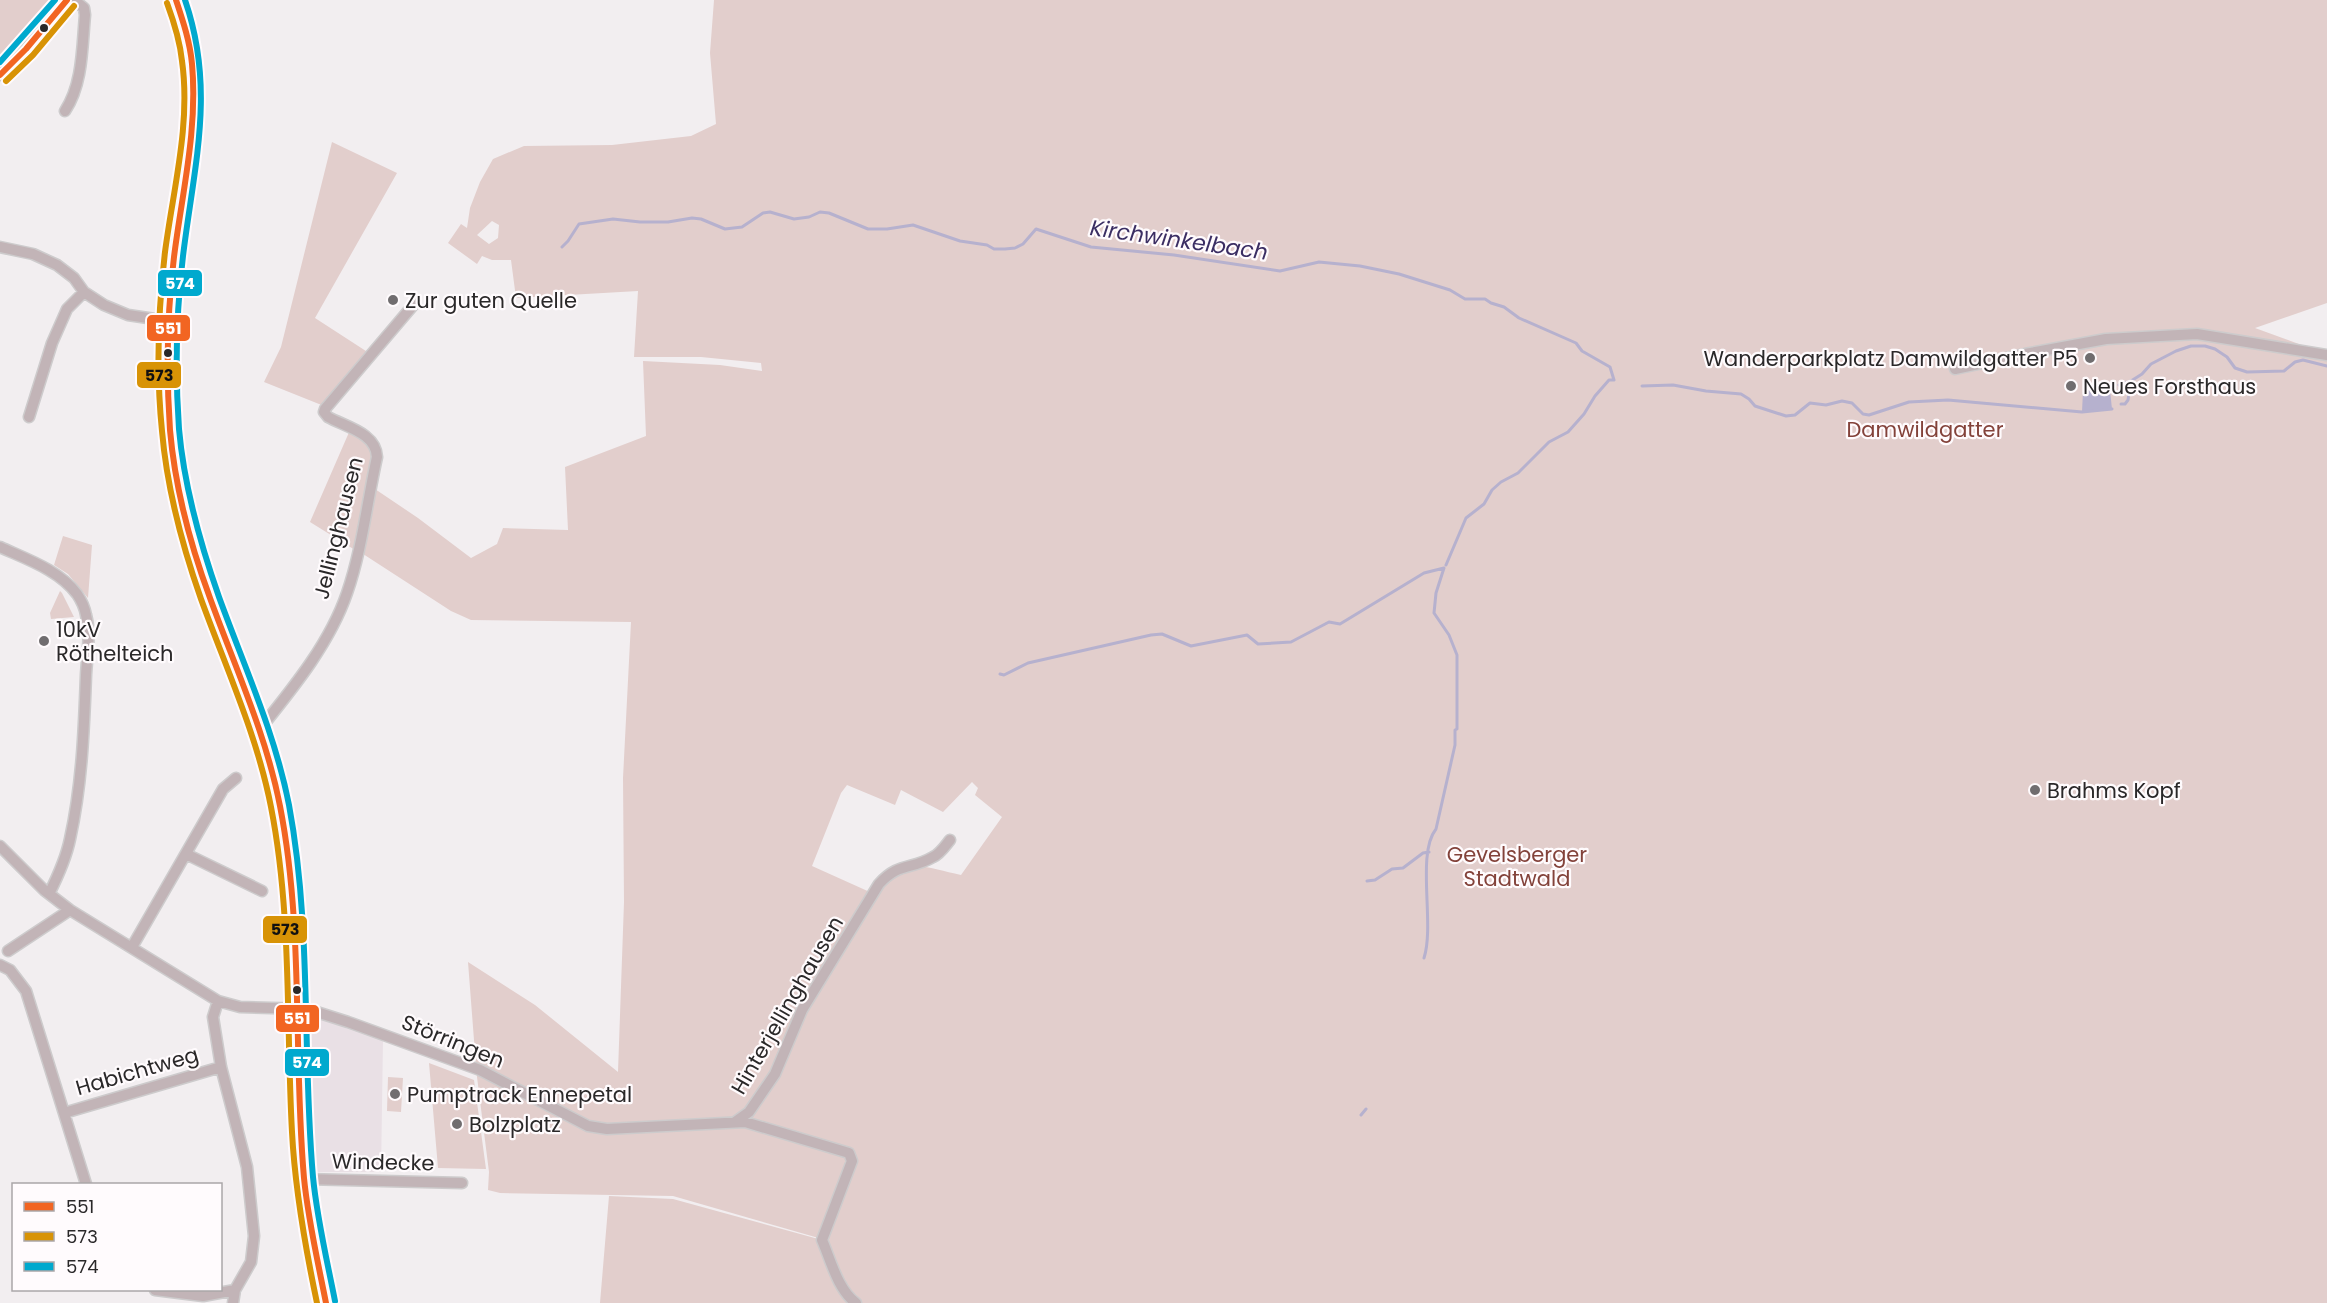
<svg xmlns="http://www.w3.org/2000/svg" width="2327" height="1303" font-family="Poppins,sans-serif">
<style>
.built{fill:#e9e0e5}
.green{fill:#e2cecc;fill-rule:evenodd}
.water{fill:#b6b1ce}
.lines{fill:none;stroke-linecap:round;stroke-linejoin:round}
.stream{stroke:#b6b1ce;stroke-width:3}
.minor-casing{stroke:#cdcbcc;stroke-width:13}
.minor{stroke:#c2b4b7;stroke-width:10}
.bus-1-casing{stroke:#fffbfd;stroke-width:10}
.bus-2-casing{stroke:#fffbfd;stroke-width:10}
.bus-3-casing{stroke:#fffbfd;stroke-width:10}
.bus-1{stroke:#f26522;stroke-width:6}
.bus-2{stroke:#d89306;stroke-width:6}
.bus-3{stroke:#00a9ce;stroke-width:6}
.bus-dot{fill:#2a2829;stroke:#fffbfd;stroke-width:2}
.poi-dot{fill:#706d6f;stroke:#fffbfd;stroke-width:2}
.labels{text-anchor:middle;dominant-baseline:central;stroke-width:4.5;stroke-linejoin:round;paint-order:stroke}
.poi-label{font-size:21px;fill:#2a2829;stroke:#fffbfd;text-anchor:start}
.park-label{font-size:21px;fill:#83423a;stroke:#fffbfd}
.street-label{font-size:21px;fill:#2a2829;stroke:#fffbfd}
.water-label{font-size:22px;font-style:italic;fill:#3b2e63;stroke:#fffbfd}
.line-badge{stroke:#fffbfd;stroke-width:2}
.badge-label{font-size:16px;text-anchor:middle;font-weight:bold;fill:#fff}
.pale-badge-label{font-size:16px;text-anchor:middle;font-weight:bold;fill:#111}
</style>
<rect width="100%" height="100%" fill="#f2eef0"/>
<path class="built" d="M303 1015 316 1017 383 1039 381 1172H310Z"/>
<path class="green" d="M0 0H59L15 53 0 67Z
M714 0H2327V303L2255 328 2307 347 2327 350V1303H600L609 1196 673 1199 822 1240 825 1247 823 1240 837 1205 822 1239 673 1196 500 1193 488 1190 489 1172 476 1069 588 1128 607 1131 735 1123 789 1135V1132L740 1121 750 1113 762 1099 779 1073 803 1014 881 885C907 856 928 868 961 875L1002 817 975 795 978 788 972 782 943 812 901 790 895 805 847 785 841 793 812 866 872 893 800 1010 774 1072 748 1110 735 1118 607 1127 588 1125 476 1066 468 962 535 1005 618 1072 624 902 623 778 631 622 471 620 451 611 360 552 372 487 418 518 471 558 497 544 503 528 568 530 565 467 646 436 643 361 720 365 762 371 761 363 701 357H634L638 291 516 298 511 260H492L482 256 477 264 448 243 461 224 467 228 470 208 480 182 493 159 524 146 612 145 691 136 716 124 710 53ZM492 221 499 225 498 238 489 244 477 235Z
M332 142 397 173 315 318 369 353 324 406 264 382 281 347Z
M350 430 369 441 373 450 355 550 310 522Z
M63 536 92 545 88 598 68 574 54 565Z
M60 591 62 593 74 617 51 619 50 613Z
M429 1063 474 1080 486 1169 438 1168Z
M388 1077 403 1078 401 1112 387 1111Z"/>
<path class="water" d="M2109 381 2112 409 2082 412 2083 391 2094 385Z"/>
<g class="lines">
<path class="stream" d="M562 247 568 241 579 224 613 219 640 222H668L692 218 701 219 725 229 742 227 763 213 770 212 794 219 809 217 820 212 829 213 868 229H887L913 225 960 241 987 245 994 249H1005L1015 248 1023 244 1036 229 1091 247 1174 255 1280 271 1319 262 1360 266 1399 274 1450 290 1465 299H1485L1491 303 1504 307 1519 318 1576 343 1582 351 1610 367 1614 380H1609L1595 396 1584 414 1568 432 1549 442 1518 473 1501 482 1492 490 1484 504 1466 518 1446 565
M2119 385 2131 381
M1642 386 1673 385 1706 391 1741 394 1749 399 1755 406 1786 416 1795 415 1810 403 1826 405 1842 401 1852 403 1863 414 1869 415 1909 402 1948 400 2082 412 2112 409
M2121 404H2125L2128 400 2131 381 2142 374 2151 364 2176 351 2191 346H2205L2215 349 2227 357 2235 368 2247 372 2284 371 2295 362 2303 360 2327 366
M1000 674 1004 675 1028 663 1151 635 1162 634 1191 646 1247 635 1258 644 1291 642 1329 622 1340 624 1424 573 1444 568 1436 593 1434 613 1449 635 1457 655V729L1455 730V745L1436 829C1416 854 1435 924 1424 958
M1367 881 1375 880 1392 869 1403 868 1423 853 1429 852
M1361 1115 1366 1109"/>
<defs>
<path id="minor" d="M176 0C211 81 184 172 174 256 167 316 165 376 171 436 177 491 191 546 210 598 235 667 266 733 280 806 304 928 293 1055 304 1178 308 1221 318 1262 326 1303
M0 75 26 49 67 0
M65 111C83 84 82 47 85 15L84 8 74 0
M0 247 33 254 57 265 74 278 84 292 104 305 128 315 168 321
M1955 369 2025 354 2106 339 2197 334 2327 355
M29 417 52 343 67 309 84 292
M0 547C26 559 59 570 77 594 81 600 85 609 86 615 91 634 87 656 86 675 84 730 82 785 70 839 66 859 58 876 49 894
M260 729C293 688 330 643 347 593 362 550 367 502 377 457 376 433 346 427 328 417L324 412 325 409 415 303
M0 846 44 890 70 910 218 1001 240 1007 307 1009 348 1022 480 1070 588 1126 607 1129 745 1122 849 1153 852 1161 822 1240C831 1261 838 1290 856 1303
M186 854 262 891
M132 947 223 789 236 778
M8 951 70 910
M0 965 10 970 26 991 86 1184
M64 1113 221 1067
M735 1122 749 1112 775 1074 802 1010 879 884C899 862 911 870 933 857 940 854 945 846 950 840
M304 1179 462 1183
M155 1290 203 1296 235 1290 251 1262 254 1236 247 1167 221 1067 213 1017 218 1001
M233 1303 235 1290"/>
</defs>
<use href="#minor" class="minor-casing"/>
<use href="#minor" class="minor"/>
<defs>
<path id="bus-1" d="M176 0C183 21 190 42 192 64 198 129 182 193 174 257 167 314 166 372 170 430 175 487 190 544 210 598 235 667 266 734 280 806 304 929 293 1054 304 1178 308 1220 318 1262 326 1303
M0 75 26 49 67 0"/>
<path id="bus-2" d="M167 3C174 22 180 41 182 61 191 124 173 190 165 252 158 312 156 372 162 431 167 489 182 545 201 599 226 668 257 735 271 807 292 914 286 1024 292 1132 295 1190 305 1246 317 1303
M6 81 33 55 74 6"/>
<path id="bus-3" d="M185 0C216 90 194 165 183 256 176 314 175 372 179 429 184 486 200 543 219 597 244 666 275 733 289 805 312 928 302 1053 313 1177 317 1219 327 1260 335 1301
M0 62 55 0"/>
</defs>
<use href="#bus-1" class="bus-1-casing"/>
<use href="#bus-2" class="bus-2-casing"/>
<use href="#bus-3" class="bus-3-casing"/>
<use href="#bus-1" class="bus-1"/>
<use href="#bus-2" class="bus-2"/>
<use href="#bus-3" class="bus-3"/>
</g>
<g class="bus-dot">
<circle cx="44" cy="28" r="5"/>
<circle cx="168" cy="353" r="5"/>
<circle cx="297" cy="990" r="5"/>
</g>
<g class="poi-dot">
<circle cx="393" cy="300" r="6"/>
<circle cx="2090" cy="358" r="6"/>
<circle cx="2071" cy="386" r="6"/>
<circle cx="44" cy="641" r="6"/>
<circle cx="2035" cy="790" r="6"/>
<circle cx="395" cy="1094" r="6"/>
<circle cx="457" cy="1124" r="6"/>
</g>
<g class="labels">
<g class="poi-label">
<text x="405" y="300">Zur guten Quelle</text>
<text x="2078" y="358" text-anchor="end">Wanderparkplatz Damwildgatter P5</text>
<text x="2083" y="386">Neues Forsthaus</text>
<text x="56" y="629">10kV<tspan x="56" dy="24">Röthelteich</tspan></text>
<text x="2047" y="790">Brahms Kopf</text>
<text x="407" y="1094">Pumptrack Ennepetal</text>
<text x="469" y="1124">Bolzplatz</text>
</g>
<g class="park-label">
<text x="1925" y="429">Damwildgatter</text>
<text x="1517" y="854">Gevelsberger<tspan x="1517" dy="24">Stadtwald</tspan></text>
</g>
<g class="street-label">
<text transform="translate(338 528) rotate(-76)">Jellinghausen</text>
<text transform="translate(787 1005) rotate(-60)">Hinterjellinghausen</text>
<text transform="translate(453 1041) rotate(22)">Störringen</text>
<text transform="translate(137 1071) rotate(-16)">Habichtweg</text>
<text transform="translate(383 1162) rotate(1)">Windecke</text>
</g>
<g class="water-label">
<text transform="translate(1179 240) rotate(8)">Kirchwinkelbach</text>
</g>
</g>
<g class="line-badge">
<rect x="157" y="269" width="46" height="28" rx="6" fill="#00a9ce"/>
<rect x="146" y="314" width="45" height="28" rx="6" fill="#f26522"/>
<rect x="136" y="361" width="46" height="28" rx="6" fill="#d89306"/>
<rect x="262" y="915" width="46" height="29" rx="6" fill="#d89306"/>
<rect x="275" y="1004" width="45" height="29" rx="6" fill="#f26522"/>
<rect x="284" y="1048" width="46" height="29" rx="6" fill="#00a9ce"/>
</g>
<g class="badge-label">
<text x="180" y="289">574</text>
<text x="168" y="334">551</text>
<text x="297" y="1024">551</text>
<text x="307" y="1068">574</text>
</g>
<g class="pale-badge-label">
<text x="159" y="381">573</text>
<text x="285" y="935">573</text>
</g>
<rect x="12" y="1183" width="210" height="108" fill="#fffbfd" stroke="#aaa7a8" stroke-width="1.5"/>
<rect x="24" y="1202" width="30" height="9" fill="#f26522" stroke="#aaa7a8" stroke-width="1.5"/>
<text x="66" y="1213" font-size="18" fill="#2a2829">551</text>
<rect x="24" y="1232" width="30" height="9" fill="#d89306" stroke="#aaa7a8" stroke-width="1.5"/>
<text x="66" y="1243" font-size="18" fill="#2a2829">573</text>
<rect x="24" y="1262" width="30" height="9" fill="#00a9ce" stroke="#aaa7a8" stroke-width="1.5"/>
<text x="66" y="1273" font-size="18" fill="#2a2829">574</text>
</svg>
